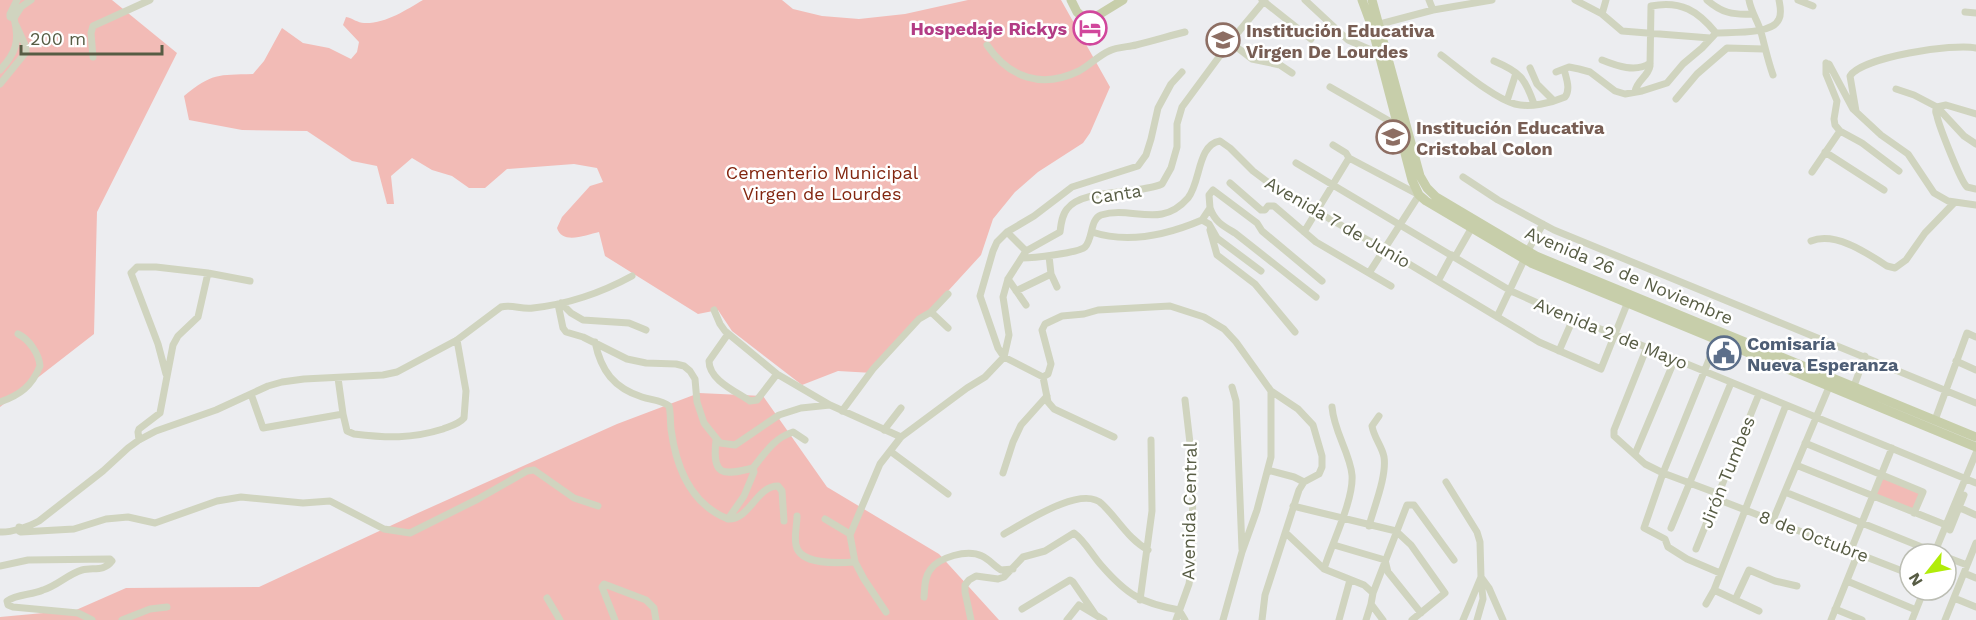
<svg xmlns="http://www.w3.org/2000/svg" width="1976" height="620" font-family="'Work Sans',sans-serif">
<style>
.green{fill:#f2bbb6}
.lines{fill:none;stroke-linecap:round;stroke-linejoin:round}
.minor{stroke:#d0d4bf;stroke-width:7}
.major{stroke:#c7ceaa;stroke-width:9}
.labels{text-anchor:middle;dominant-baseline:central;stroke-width:5;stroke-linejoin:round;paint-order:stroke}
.hotel-label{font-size:18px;font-weight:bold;fill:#b23c85;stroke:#fff;text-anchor:end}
.education-label{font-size:18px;font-weight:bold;fill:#785e54;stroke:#fff;text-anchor:start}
.park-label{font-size:18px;fill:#82260f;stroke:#fff}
.street-label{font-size:18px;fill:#575c44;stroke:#fff}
.service-label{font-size:18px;font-weight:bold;fill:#4e5e75;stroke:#fff;text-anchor:start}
</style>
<rect width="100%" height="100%" fill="#ecedf0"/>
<path class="green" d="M0 0H112L177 53 97 212 94 334 0 407Z
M423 0H782L793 9 822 16 859 19 905 14 968 0H1061L1110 87 1090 133 1083 143 1038 172 1015 192 993 219 981 255 873 373 838 371 802 385 732 331 718 310 698 314 605 256 599 232C586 235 562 245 557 228L562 217 590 186 603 182 597 168 574 164 507 169 485 188H469L452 176 432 170 412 158 391 176 394 204H387L377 166 352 161 307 131 242 130 189 120 184 96C212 73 218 75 253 74L264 61 282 28 303 43 329 48 351 59 357 52 359 42 343 25 346 17C352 18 358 23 364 23 385 24 406 10 423 0Z
M699 393 763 396 827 487 939 554 999 620H0V617L76 610 126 588 259 587 418 513 617 424Z
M1881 477 1921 493 1914 510 1874 494Z"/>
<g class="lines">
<path class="minor" d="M1262 0 1311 39
M1305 0 1348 40 1378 53
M1429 0 1433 10
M1575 0 1602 14 1622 31 1710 38
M1707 0C1722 13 1733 15 1752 14
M1749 0C1751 12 1758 21 1761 32 1765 47 1768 61 1773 75
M1798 0 1813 6
M1965 12 1976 13
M1602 14 1606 0
M14 18 21 7 31 0
M1380 24 1433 10 1492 0
M1716 33C1731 32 1773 35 1779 19 1782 13 1780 6 1779 0
M1230 42 1252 59 1280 65 1292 73
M987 45C1009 78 1042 89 1079 71 1090 65 1098 56 1109 51 1117 47 1128 47 1136 45 1153 41 1169 36 1185 32
M1441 55C1460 69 1493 98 1515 104 1530 108 1551 103 1565 97 1571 89 1566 78 1564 69
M93 57 91 33 93 26 150 0
M1602 60C1617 66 1636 73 1650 63
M1494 61C1520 72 1525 78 1534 104
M1826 63 1829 64 1853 109 1881 135 1908 154 1934 193 1948 201 1976 205
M1826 63V74L1837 101 1834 119 1835 125 1840 131 1862 143 1899 171
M1530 68 1537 84 1553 100
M0 70C16 53 20 41 14 18L10 17V14L17 0
M1182 72 1171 84 1158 108 1151 139 1146 155 1138 166 1072 187 1034 216 1007 232 997 242 993 251 980 296 998 348 1004 357 1043 377 1048 374 1051 364 1042 330 1045 324 1062 316 1084 314 1098 310 1170 306 1204 317 1224 329 1236 342 1271 391 1298 409 1313 425 1322 456V467L1319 474 1304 482 1299 490 1265 595 1262 620
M1556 72 1569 67 1579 69 1590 72 1615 91 1625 94 1642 91 1667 83 1683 64 1702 48 1716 33
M0 84 26 52V47L16 25
M1330 87 1398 126
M1896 89 1914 95 1937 107 1946 105 1976 114
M1635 92C1636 81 1648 77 1650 66L1651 6C1681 0 1698 11 1716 33
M1676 99 1697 74 1727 48 1764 49
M1507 101 1516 73
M1937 107C1935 112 1935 110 1937 116 1939 126 1961 182 1967 187L1976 189
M1937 107 1964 136 1976 144
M1856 111 1850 76C1862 57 1954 43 1976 48
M1333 145 1346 153 1349 158 1419 195 1369 273
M1825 152 1884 190
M1296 163 1511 291 1573 319 1614 334 1976 483
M1812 172 1840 131
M1463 177 1498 200 1554 230 1976 403
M1230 183 1261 210H1265L1268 206H1274L1316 242 1391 286
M1210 208 1209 195 1213 190 1257 223 1262 231 1322 281
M1202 220 1210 208C1215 222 1223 226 1235 233L1316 297
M1210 230 1217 255 1255 284 1295 332
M1007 232 1026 251
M1092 232C1128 244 1167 235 1202 220L1209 224 1217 238 1261 271
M1304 232 1349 158
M1811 241C1835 231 1867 253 1887 266L1895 268 1906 260 1925 233 1954 203
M1527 252 1543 224
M1049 256 1051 274 1057 287
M1455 257 1471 229
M1022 258C1032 258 1079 253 1085 247 1093 239 1090 219 1101 215 1132 205 1160 230 1188 198 1201 182 1197 145 1220 141L1230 148 1253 171 1281 192 1384 249 1539 342 1601 369 1627 304
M1008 279 1026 305
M1438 281 1452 255
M1016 291 1051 274
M561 303 571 313 583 320 629 323 646 330
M558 304 563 328 566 332 583 337 627 359 646 363 676 364 684 366 690 371 695 379 697 402 704 423 720 443 735 445 779 415 801 408 830 405 901 437
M714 310 720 324 725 331 777 374 830 405
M931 312 948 328
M1497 317 1524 260
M728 334 709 361C709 380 735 391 750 401L757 400 777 374
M1717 340 1663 473 1644 528 1665 539 1668 547 1687 559 1720 573
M595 342C601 371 614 388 642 397 651 400 662 400 669 406 671 414 670 421 671 429 676 467 690 504 728 519L744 496 754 472 753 468C722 476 712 476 716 440
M1647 347 1614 430V436L1645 464 1663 473 1719 494
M1559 351 1573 319
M1956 361 1976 370
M166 374 158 344 131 273 137 267H156L208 273 250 281
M1043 377 1048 402 1054 409 1114 437
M338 378 343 414 347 431 354 434C387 438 411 439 443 429 451 426 459 424 464 418L466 391 457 340
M1854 386 1865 356
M1232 387 1236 401 1242 549
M251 394 263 428 343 414
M0 402C20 395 32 386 40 366 39 354 29 339 18 334
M842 411 873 369 919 319 931 312 948 294
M1935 420 1967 333 1976 337
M884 430 901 408
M139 440 138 432 139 429 160 413 173 345 178 336 198 317 208 273
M1805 443 1923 492 1914 513
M890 451 948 494
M1635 454 1675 359
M1796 465 1951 527
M753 468C765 453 774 438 793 432L805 440
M1268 470 1294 477 1304 482
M1003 473 1013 442 1021 425 1047 396
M1446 482 1477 532 1480 542 1481 577 1463 620
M1785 492 1939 554
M1717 499 1910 574
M1293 506 1396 531 1411 545 1445 593 1412 620
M1956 506 1976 515
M797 516C797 525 794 536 796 545 800 566 840 563 855 562
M728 519C750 520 756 486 778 486L782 491 784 521
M825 519 850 534
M1773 520 1829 387
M1369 526C1374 507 1387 476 1384 457 1382 446 1374 438 1372 426L1379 416
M19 527V531L21 532 74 529 106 519 128 517 155 523 217 501 241 497 303 503 330 501 384 529 410 533 478 499 527 471 534 470 574 498 598 506
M1671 528 1731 383
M1950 530 1964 495
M0 532C10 533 30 526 39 521L103 471 128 448 139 440 156 431 216 410 268 386 282 382 304 379 383 375 397 372 457 340 501 307C512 304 522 310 533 308 569 304 601 293 632 276
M1286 533 1324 569 1364 585 1373 593 1371 604 1383 620
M1004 534C1024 523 1082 484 1102 504 1118 519 1128 539 1148 550
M1334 545 1385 560 1388 572 1421 613
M1696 549 1759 394
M1851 550 1892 448
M1934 554 1976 453
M1946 557 1967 565
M0 566 28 560 110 559 112 561C104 572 93 567 82 570 68 574 57 586 43 590 32 595 17 594 7 601L8 605 13 607 78 613 92 620
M1324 569C1331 545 1354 500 1352 475 1350 453 1334 432 1332 407
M1964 573 1976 578
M1481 577 1489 588 1503 620
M1847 581 1916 610
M1714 590 1759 611
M1373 593 1407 505H1414L1454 560
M924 597C925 588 924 578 930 570 939 557 967 549 982 556 989 559 994 566 1001 570L1013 569
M547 598 560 620
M1954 598 1976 607
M1140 600 1152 511 1151 440
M1735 600 1749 570 1775 581 1797 586
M1706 604 1714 590 1786 405
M1022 609 1070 580 1073 582 1095 614
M1835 609 1862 620
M886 612 864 579 855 562 850 535 880 464 901 437 967 388 985 377 1004 357 1009 335 1003 297 1008 279 1026 251 1060 232C1061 224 1062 215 1067 209 1083 188 1138 195 1162 184L1171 168 1177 147V124L1182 107 1230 42 1265 0
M122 620 150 609 167 607
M615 620 602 587 604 584 646 600 654 608 656 620
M971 620 965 592V585L969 580 976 576 998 579 1004 577 1023 557 1045 551 1074 533C1085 541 1092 555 1101 565 1127 595 1141 603 1179 610L1185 620
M1067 620 1079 605 1104 620
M1176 620 1189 584 1192 565 1193 469 1185 400
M1223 620 1242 552 1257 510 1271 457V391
M1339 620 1350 580
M1366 620 1371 604
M1477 620 1483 599 1481 579
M1831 620 1858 553
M1912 620 1924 590
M1945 620 1976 543"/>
<path class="major" d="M1071 0 1077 12 1085 19H1092L1123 0
M1362 0 1372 27 1412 180 1419 195 1426 201 1531 263 1976 447
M1372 0 1420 176 1427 188 1436 197 1536 256 1976 437"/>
</g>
<defs>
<symbol id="hotel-ring" viewBox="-11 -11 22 22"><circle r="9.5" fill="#fff" stroke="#d1479c" stroke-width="1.5"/><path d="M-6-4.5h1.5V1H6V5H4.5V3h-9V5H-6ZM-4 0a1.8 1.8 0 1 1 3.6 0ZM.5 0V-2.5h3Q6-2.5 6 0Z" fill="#d1479c"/></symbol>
<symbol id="school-ring" viewBox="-11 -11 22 22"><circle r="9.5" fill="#fff" stroke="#8d6e63" stroke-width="1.5"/><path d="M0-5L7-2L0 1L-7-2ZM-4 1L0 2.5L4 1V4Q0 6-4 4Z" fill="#8d6e63"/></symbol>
<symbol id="civic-ring" viewBox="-11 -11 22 22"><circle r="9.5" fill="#fff" stroke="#5c6f8a" stroke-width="1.5"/><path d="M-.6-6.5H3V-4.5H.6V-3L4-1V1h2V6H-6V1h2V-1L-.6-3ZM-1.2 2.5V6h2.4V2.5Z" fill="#5c6f8a"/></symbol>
</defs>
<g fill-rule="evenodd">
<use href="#hotel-ring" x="1071" y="9" width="38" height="38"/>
<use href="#school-ring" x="1204" y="21" width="38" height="38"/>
<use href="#school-ring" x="1374" y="118" width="38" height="38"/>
<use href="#civic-ring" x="1705" y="334" width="38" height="38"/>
</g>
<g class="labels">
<g class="hotel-label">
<text x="1067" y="28">Hospedaje Rickys</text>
</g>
<g class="education-label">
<text x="1246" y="30">Institución Educativa<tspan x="1246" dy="21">Virgen De Lourdes</tspan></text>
<text x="1416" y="127">Institución Educativa<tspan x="1416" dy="21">Cristobal Colon</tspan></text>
</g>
<g class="park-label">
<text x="822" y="172">Cementerio Municipal<tspan x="822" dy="21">Virgen de Lourdes</tspan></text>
</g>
<g class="street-label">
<text transform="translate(1116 194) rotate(-9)">Canta</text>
<text transform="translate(1338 222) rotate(30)">Avenida 7 de Junio</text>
<text transform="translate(1629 275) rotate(23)">Avenida 26 de Noviembre</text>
<text transform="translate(1611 333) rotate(22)">Avenida 2 de Mayo</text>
<text transform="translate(1727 472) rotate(-68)">Jirón Tumbes</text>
<text transform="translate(1189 511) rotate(-89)">Avenida Central</text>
<text transform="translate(1814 536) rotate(21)">8 de Octubre</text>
</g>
<g class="service-label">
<text x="1747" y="343">Comisaría<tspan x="1747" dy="21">Nueva Esperanza</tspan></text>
</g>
</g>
<g transform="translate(1928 572) rotate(239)"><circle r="28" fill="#ffffff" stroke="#bcbeb4" stroke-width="1.5"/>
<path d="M0-4.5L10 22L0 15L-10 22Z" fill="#b1ec0a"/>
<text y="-9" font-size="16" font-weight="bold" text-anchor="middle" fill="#575c44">N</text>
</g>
<path d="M21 45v9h141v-9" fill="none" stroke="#575c44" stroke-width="3"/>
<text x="30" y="45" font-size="18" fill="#575c44" stroke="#ffffff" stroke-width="4.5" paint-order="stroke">200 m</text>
</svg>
